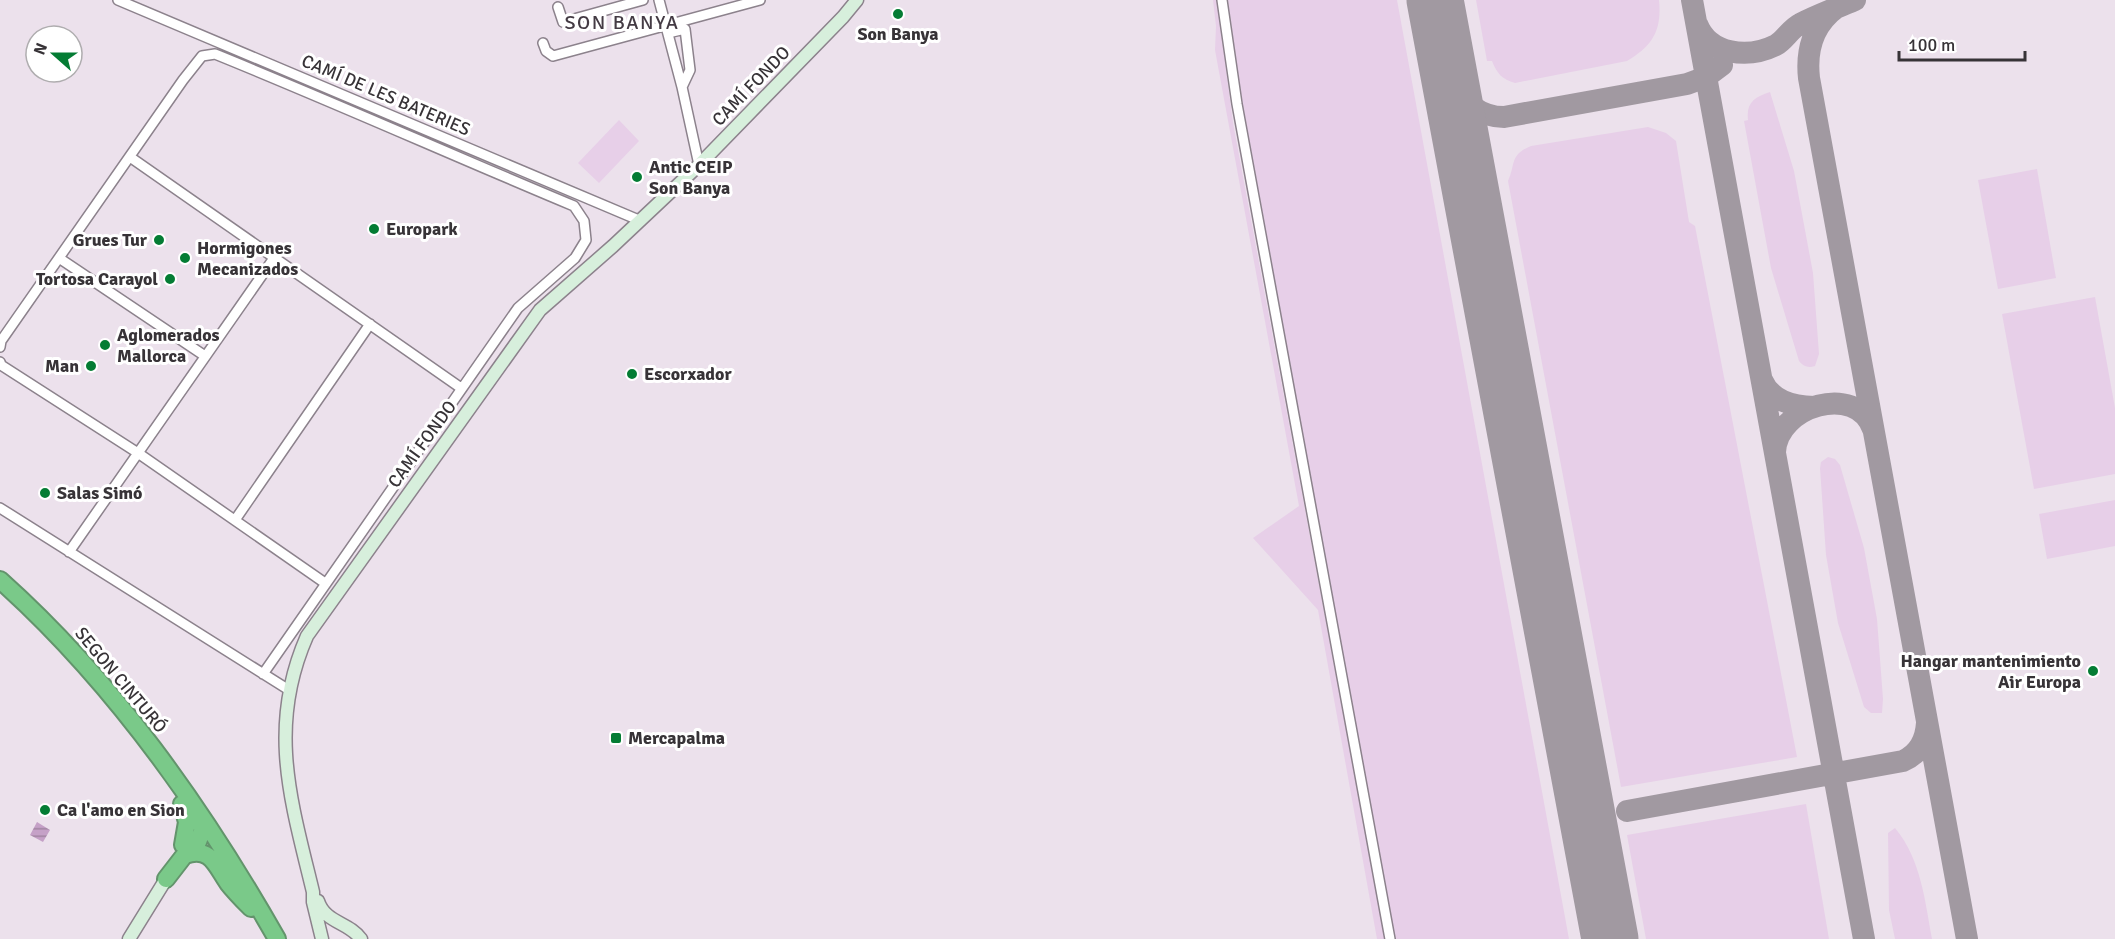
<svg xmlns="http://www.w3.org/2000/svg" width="2115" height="939" viewBox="0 0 2115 939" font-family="Signika,sans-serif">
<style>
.green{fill:#e7cfe8}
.water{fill:url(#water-rules)}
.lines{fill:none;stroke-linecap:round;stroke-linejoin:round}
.taxiway{stroke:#a199a1;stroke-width:22}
.runway{stroke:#a199a1;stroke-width:57}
.street-casing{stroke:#8c828c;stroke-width:12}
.secondary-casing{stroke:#8c828c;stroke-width:15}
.highway-casing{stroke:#63946c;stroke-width:20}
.street{stroke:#fff;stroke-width:9}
.secondary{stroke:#d7efdc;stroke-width:12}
.highway{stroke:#7ac989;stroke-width:16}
.poi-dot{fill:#047c34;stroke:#fff;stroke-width:2}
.labels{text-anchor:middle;stroke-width:6;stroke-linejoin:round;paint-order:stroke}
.poi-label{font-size:18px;font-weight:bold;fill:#373337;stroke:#fff;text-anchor:start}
.street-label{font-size:18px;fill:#373337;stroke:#fff}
.neighbourhood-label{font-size:20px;letter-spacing:1.5px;fill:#443b44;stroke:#fff}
</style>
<defs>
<pattern id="water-rules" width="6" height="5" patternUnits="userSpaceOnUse" patternTransform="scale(1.5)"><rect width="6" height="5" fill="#c5a1c7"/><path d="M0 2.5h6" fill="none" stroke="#a184a2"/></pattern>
</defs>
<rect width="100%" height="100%" fill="#ece1ec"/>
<path class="green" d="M 1213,0 L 1217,0 L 1233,123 L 1385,939 L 1377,939 L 1318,610 L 1253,538 L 1299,506 L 1215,50 L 1216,26 Z
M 1228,0 L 1397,0 L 1569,939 L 1395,939 L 1241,94 Z
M 1476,0 L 1659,0 C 1662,30 1653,46 1627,61 L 1515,83 C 1502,79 1497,74 1492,61 L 1487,61 Z
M 1770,92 L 1794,171 L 1813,273 L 1819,354 L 1815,366 C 1808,368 1804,367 1799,361 L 1771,268 L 1744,121 L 1748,120 C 1746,103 1754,97 1770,92 Z
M 619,120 L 639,141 L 599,183 L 578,163 Z
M 1648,127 L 1666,133 L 1676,141 L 1689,222 L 1695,226 L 1797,757 L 1621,787 L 1508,181 C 1516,164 1509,155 1531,146 Z
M 2037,169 L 2056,278 L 1998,289 L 1978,180 Z
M 2095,297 L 2115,408 L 2115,474 L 2034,489 L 2002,314 Z
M 1828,457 L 1835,459 L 1840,465 L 1864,548 L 1877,619 L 1883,699 L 1882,713 L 1871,713 L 1864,707 L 1838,623 L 1826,555 L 1820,468 L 1821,462 Z
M 2115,500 L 2115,546 L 2047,559 L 2039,514 Z
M 1806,804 L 1829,939 L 1646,939 L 1627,835 Z
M 1895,828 C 1921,859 1925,901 1932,939 L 1895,939 L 1889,910 L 1888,833 Z"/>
<path class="water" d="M 37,822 L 50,830 L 43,842 L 30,835 Z"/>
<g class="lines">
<path class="taxiway" d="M 1692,0 L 1864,939
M 1836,8 C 1813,25 1806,51 1809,78 L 1967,939
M 1697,24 C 1709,55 1748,59 1776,45 C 1785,40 1790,29 1800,24 C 1817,15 1837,8 1855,0
M 1450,83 C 1465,101 1478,117 1504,117 L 1687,84 L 1706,77 L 1722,65
M 1762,380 C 1771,401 1792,406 1814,407
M 1775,452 C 1777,406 1856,382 1873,429
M 1627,811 L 1903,761 C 1919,754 1926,740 1927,723"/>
<path class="runway" d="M 1435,0 L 1610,939"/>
<g class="street-casing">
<path id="street" d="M 118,0 L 641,221
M 659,0 L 682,87 L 699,165
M 1222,0 L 1237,104 L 1390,939
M 558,7 L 563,22 L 643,0
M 668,33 L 685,29 L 690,70 L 682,87
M 543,43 L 546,51 L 553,56 L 760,0
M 130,157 L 461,388
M 59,258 L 205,356
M 0,347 L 1,341 L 183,80 L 202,56 L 215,54 C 336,103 454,156 574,206 L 584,221 L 586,240 L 575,258 L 518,308 L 263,674
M 0,362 L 1,365 L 138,453 L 325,583
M 0,508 L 289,690
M 235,520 L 370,324
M 69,552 L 274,258"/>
</g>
<g class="secondary-casing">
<path id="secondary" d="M 318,901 C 325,923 349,922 361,939
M 129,939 L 166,879
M 322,939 L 313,902 L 313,892 C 291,801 267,727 307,636 L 540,310 L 613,246 L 699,165 L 843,17 L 857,0"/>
</g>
<g class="highway-casing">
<path id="highway" d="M 0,580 C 113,681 202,807 277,939
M 182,804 L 187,822 L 183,845
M 185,855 C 211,846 216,866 228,883 C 235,892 243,900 251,908
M 166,879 L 183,857 L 198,842 L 203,829 L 196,817"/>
</g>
<use href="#street" class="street"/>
<use href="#secondary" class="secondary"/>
<use href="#highway" class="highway"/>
</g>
<g class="poi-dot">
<circle cx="898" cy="14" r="6"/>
<circle cx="637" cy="177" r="6"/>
<circle cx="374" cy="229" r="6"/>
<circle cx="159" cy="240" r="6"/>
<circle cx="185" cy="258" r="6"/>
<circle cx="170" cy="279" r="6"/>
<circle cx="105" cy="345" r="6"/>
<circle cx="91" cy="366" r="6"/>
<circle cx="632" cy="374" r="6"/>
<circle cx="45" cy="493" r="6"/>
<circle cx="2093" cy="671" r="6"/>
<rect x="610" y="732" width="12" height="12" rx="3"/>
<circle cx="45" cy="810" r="6"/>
</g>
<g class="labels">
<g class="poi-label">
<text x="898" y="40" text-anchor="middle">Son Banya</text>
<text x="649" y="173">Antic CEIP<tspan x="649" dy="21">Son Banya</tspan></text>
<text x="386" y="235">Europark</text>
<text x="147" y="246" text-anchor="end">Grues Tur</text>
<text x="197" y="254">Hormigones<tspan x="197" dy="21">Mecanizados</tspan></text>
<text x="158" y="285" text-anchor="end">Tortosa Carayol</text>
<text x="117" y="341">Aglomerados<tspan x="117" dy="21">Mallorca</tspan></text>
<text x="79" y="372" text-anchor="end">Man</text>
<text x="644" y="380">Escorxador</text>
<text x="57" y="499">Salas Simó</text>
<text x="2081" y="667" text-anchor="end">Hangar mantenimiento<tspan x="2081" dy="21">Air Europa</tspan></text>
<text x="628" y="744">Mercapalma</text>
<text x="57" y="816">Ca l'amo en Sion</text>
</g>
<g class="street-label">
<text transform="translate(751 86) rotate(-46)" y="6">CAMÍ FONDO</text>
<text transform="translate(386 95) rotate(23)" y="6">CAMÍ DE LES BATERIES</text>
<text transform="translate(422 444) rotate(-54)" y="6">CAMÍ FONDO</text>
<text transform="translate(121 680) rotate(50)" y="6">SEGON CINTURÓ</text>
</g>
<g class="neighbourhood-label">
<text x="622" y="29">SON BANYA</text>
</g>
</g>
<g transform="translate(54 54) rotate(291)"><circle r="28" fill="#ffffff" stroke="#afadaf" stroke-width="1.5"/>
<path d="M0-4.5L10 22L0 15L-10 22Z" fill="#047c34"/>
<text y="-9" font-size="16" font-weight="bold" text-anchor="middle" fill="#373337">N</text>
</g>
<path d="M1899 51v9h126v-9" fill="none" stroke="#373337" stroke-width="3"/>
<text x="1908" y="51" font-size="18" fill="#373337" stroke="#ffffff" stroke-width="4.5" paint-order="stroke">100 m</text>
</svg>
